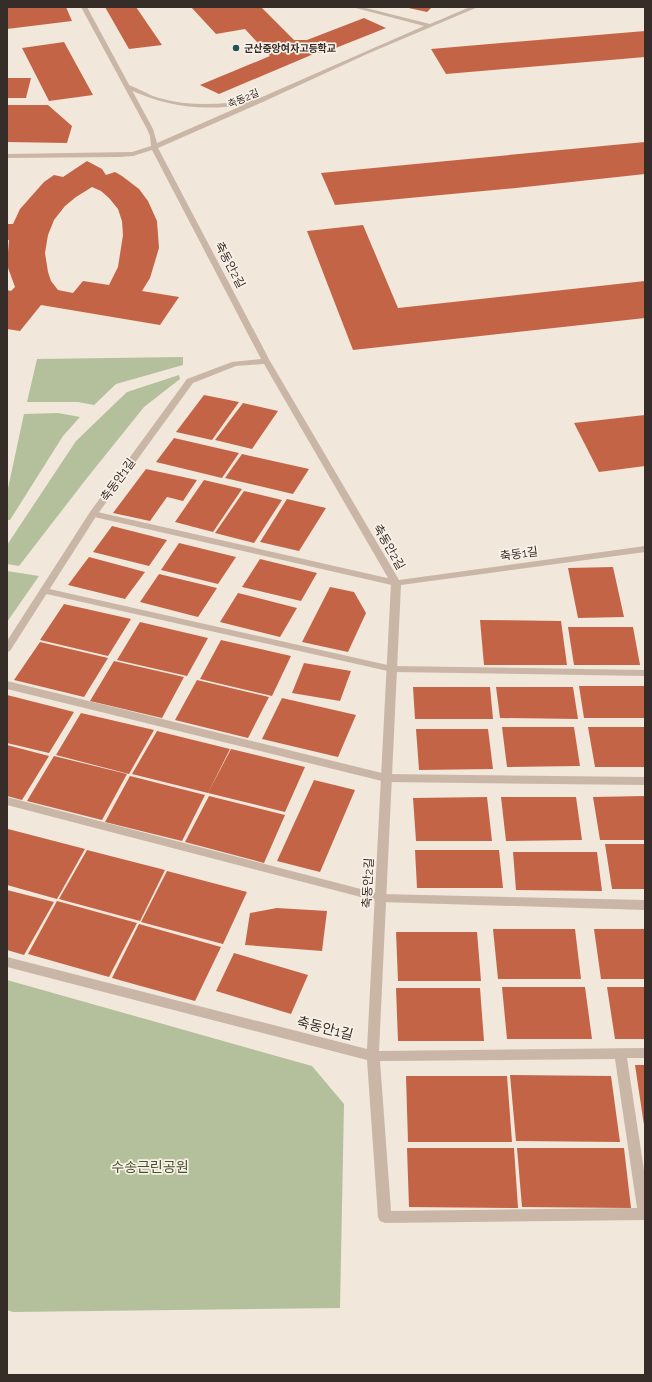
<svg xmlns="http://www.w3.org/2000/svg" width="652" height="1382" viewBox="0 0 652 1382" font-family="Raleway,'Noto Sans KR',sans-serif">
<style>
.green{fill:#b4c09b}
.building{fill:#c46446;fill-rule:evenodd}
.lines{fill:none;stroke-linecap:round;stroke-linejoin:round}
.lane{fill:#c9b6a7;fill-rule:evenodd}
.street{fill:#c9b6a7;fill-rule:evenodd}
.poi-dot{fill:#1e5357;stroke:#f9f1e7;stroke-width:1.5}
.labels{text-anchor:middle;stroke-width:3.5;stroke-linejoin:round;paint-order:stroke}
.far-poi-label{font-size:10px;font-weight:bold;fill:#362c28;stroke:#f9f1e7;text-anchor:start}
.far-street-label{font-size:10px;fill:#362c28;stroke:#f9f1e7}
.street-label{font-size:12px;fill:#362c28;stroke:#f9f1e7}
.near-street-label{font-size:14px;fill:#362c28;stroke:#f9f1e7}
.near-park-label{font-size:14px;fill:#45542c;stroke:#f9f1e7}
</style>
<rect width="100%" height="100%" fill="#f1e7db"/>
<path class="green" d="M 183,357 L 183,365 L 116,384 L 94,405 L 78,402 L 27,402 L 37,359 Z
M 179,375 L 180,379 L 144,407 L 87,478 L 19,566 L 7,564 L 7,545 L 76,441 L 127,392 Z
M 58,413 L 80,417 L 63,436 L 10,520 L 7,520 L 7,493 L 24,414 Z
M 7,571 L 39,576 L 7,622 Z
M 7,980 L 312,1066 L 344,1104 L 340,1308 L 13,1312 L 7,1310 Z"/>
<path class="building" d="M 7,7 L 66,7 L 72,21 L 7,29 Z
M 105,7 L 136,7 L 162,45 L 129,49 Z
M 191,7 L 261,7 L 294,40 L 307,40 L 364,18 L 386,28 L 323,53 L 316,53 L 219,94 L 200,85 L 270,56 L 245,29 L 216,34 Z
M 404,7 L 432,7 L 427,12 Z
M 645,31 L 645,57 L 446,74 L 431,49 Z
M 64,42 L 93,95 L 49,101 L 22,48 Z
M 7,78 L 31,78 L 26,98 L 7,98 Z
M 7,105 L 48,105 L 72,126 L 67,143 L 7,142 Z
M 645,142 L 645,174 L 516,188 L 335,205 L 321,173 Z
M 87,161 L 102,169 L 106,175 L 115,172 L 122,176 L 139,189 L 148,201 L 157,221 L 159,248 L 150,278 L 142,291 L 179,297 L 160,325 L 41,305 L 20,331 L 7,329 L 7,290 L 11,291 L 15,287 L 7,265 L 9,240 L 7,240 L 7,224 L 13,224 L 20,209 L 44,182 L 54,175 L 63,177 ZM 92,187 L 101,191 L 109,198 L 118,209 L 122,221 L 123,235 L 118,267 L 109,285 L 83,281 L 73,293 L 58,290 L 51,281 L 48,272 L 45,253 L 48,235 L 54,220 L 65,206 L 76,197 Z
M 363,225 L 398,308 L 645,281 L 645,318 L 353,350 L 307,231 Z
M 204,395 L 239,402 L 212,440 L 176,432 Z
M 243,403 L 278,411 L 252,449 L 215,440 Z
M 645,415 L 645,466 L 599,472 L 574,423 Z
M 174,438 L 239,453 L 222,478 L 156,462 Z
M 242,454 L 309,469 L 293,494 L 225,478 Z
M 146,469 L 197,480 L 183,501 L 167,497 L 150,521 L 113,513 Z
M 204,480 L 242,489 L 213,532 L 175,522 Z
M 244,491 L 282,500 L 254,543 L 215,533 Z
M 287,499 L 326,508 L 299,551 L 260,542 Z
M 112,526 L 167,540 L 149,566 L 93,552 Z
M 179,543 L 236,557 L 218,584 L 161,570 Z
M 89,557 L 145,572 L 125,599 L 68,585 Z
M 260,559 L 317,573 L 301,601 L 242,587 Z
M 613,567 L 624,617 L 578,618 L 568,568 Z
M 159,574 L 217,588 L 198,617 L 140,602 Z
M 330,587 L 354,592 L 366,613 L 348,652 L 302,642 Z
M 238,593 L 297,608 L 280,637 L 220,622 Z
M 64,604 L 131,619 L 108,656 L 40,640 Z
M 480,620 L 561,621 L 567,665 L 484,665 Z
M 140,622 L 208,638 L 187,676 L 117,660 Z
M 568,627 L 633,627 L 640,665 L 574,665 Z
M 221,640 L 291,656 L 272,696 L 200,679 Z
M 40,642 L 108,658 L 84,697 L 14,680 Z
M 114,661 L 184,677 L 162,718 L 90,701 Z
M 304,663 L 351,671 L 340,701 L 292,693 Z
M 197,680 L 269,697 L 248,738 L 175,720 Z
M 579,686 L 645,686 L 645,718 L 584,718 Z
M 413,687 L 490,687 L 493,719 L 415,719 Z
M 496,687 L 573,687 L 578,719 L 500,718 Z
M 7,695 L 74,712 L 49,753 L 7,743 Z
M 282,698 L 356,715 L 338,757 L 262,739 Z
M 81,713 L 154,730 L 129,774 L 56,755 Z
M 502,727 L 574,727 L 580,766 L 507,767 Z
M 588,727 L 645,727 L 645,767 L 595,767 Z
M 416,729 L 488,729 L 493,769 L 419,770 Z
M 157,731 L 230,749 L 208,793 L 132,774 Z
M 7,745 L 49,756 L 22,800 L 7,796 Z
M 231,749 L 305,767 L 285,812 L 208,793 Z
M 54,756 L 127,774 L 102,820 L 27,801 Z
M 130,776 L 205,795 L 182,841 L 105,822 Z
M 314,780 L 355,790 L 320,872 L 277,861 Z
M 209,796 L 285,815 L 264,863 L 185,842 Z
M 645,796 L 645,840 L 600,840 L 593,797 Z
M 487,797 L 492,841 L 416,841 L 413,798 Z
M 501,797 L 576,797 L 582,840 L 506,841 Z
M 8,829 L 85,849 L 57,899 L 7,885 L 7,831 Z
M 605,844 L 645,844 L 645,889 L 612,889 Z
M 87,850 L 165,870 L 140,921 L 59,899 Z
M 415,850 L 499,850 L 503,888 L 417,888 Z
M 513,852 L 597,852 L 602,891 L 516,890 Z
M 167,871 L 247,892 L 223,944 L 141,922 Z
M 7,890 L 54,902 L 24,955 L 7,950 Z
M 57,901 L 137,923 L 109,977 L 28,954 Z
M 277,908 L 327,911 L 322,951 L 245,945 L 250,913 Z
M 139,924 L 221,947 L 195,1001 L 112,978 Z
M 493,929 L 575,929 L 581,979 L 498,979 Z
M 594,929 L 645,929 L 645,979 L 601,979 Z
M 396,932 L 477,932 L 481,981 L 398,981 Z
M 234,953 L 308,975 L 291,1014 L 216,991 Z
M 502,987 L 585,987 L 592,1039 L 507,1039 Z
M 607,987 L 645,987 L 645,1039 L 615,1039 Z
M 396,988 L 480,988 L 484,1041 L 398,1041 Z
M 635,1065 L 645,1065 L 645,1125 L 644,1125 Z
M 510,1075 L 611,1076 L 620,1142 L 516,1141 Z
M 406,1076 L 507,1076 L 512,1142 L 408,1142 Z
M 407,1148 L 514,1148 L 518,1208 L 409,1207 Z
M 517,1148 L 624,1148 L 631,1208 L 522,1207 Z"/>
<g class="lines">
<path class="lane" d="M 128,85 C 139,88 148,95 159,98 C 193,108 229,104 263,98 L 266,100 L 263,102 C 209,111 176,111 126,88 L 126,86 Z
M 93,511 L 396,580 L 401,583 L 396,586 L 90,516 L 89,514 Z
M 45,588 L 392,666 L 645,670 L 645,676 L 392,672 L 42,593 L 40,591 L 42,589 Z
M 7,681 L 386,774 L 645,777 L 645,785 L 386,782 L 7,689 Z
M 7,797 L 380,894 L 645,900 L 645,910 L 380,902 L 7,805 Z"/>
<path class="street" d="M 81,7 L 87,7 L 153,129 L 157,143 L 424,26 L 352,7 L 362,7 L 430,24 L 470,7 L 478,7 L 367,54 L 265,101 L 158,148 L 270,361 L 399,580 L 645,546 L 645,552 L 401,585 L 379,1051 L 645,1048 L 645,1058 L 627,1058 L 645,1177 L 645,1220 L 385,1223 L 380,1221 L 378,1217 L 367,1060 L 7,967 L 7,957 L 367,1049 L 391,583 L 264,364 L 236,366 L 193,383 L 97,515 L 10,651 L 7,652 L 7,641 L 90,512 L 187,379 L 232,362 L 261,359 L 152,150 L 133,156 L 120,157 L 7,158 L 7,154 L 132,152 L 151,146 L 150,136 L 147,129 ZM 615,1059 L 637,1208 L 391,1211 L 380,1061 Z"/>
</g>
<circle class="poi-dot" cx="236" cy="48" r="4"/>
<g class="labels">
<g class="far-poi-label">
<text x="244" y="52">군산중앙여자고등학교</text>
</g>
<g class="far-street-label">
<text transform="translate(243 98) rotate(-23)" y="4">축동2길</text>
</g>
<g class="street-label">
<text transform="translate(230 265) rotate(62)" y="4">축동안2길</text>
<text transform="translate(118 480) rotate(-54)" y="4">축동안1길</text>
<text transform="translate(389 547) rotate(60)" y="4">축동안2길</text>
<text transform="translate(519 554) rotate(-8)" y="4">축동1길</text>
<text transform="translate(368 883) rotate(-87)" y="4">축동안2길</text>
</g>
<g class="near-street-label">
<text transform="translate(325 1028) rotate(14)" y="5">축동안1길</text>
</g>
<g class="near-park-label">
<text x="150" y="1172">수송근린공원</text>
</g>
</g>
<rect width="652" height="1382" fill="none" stroke="#362c28" stroke-width="16"/>
</svg>
